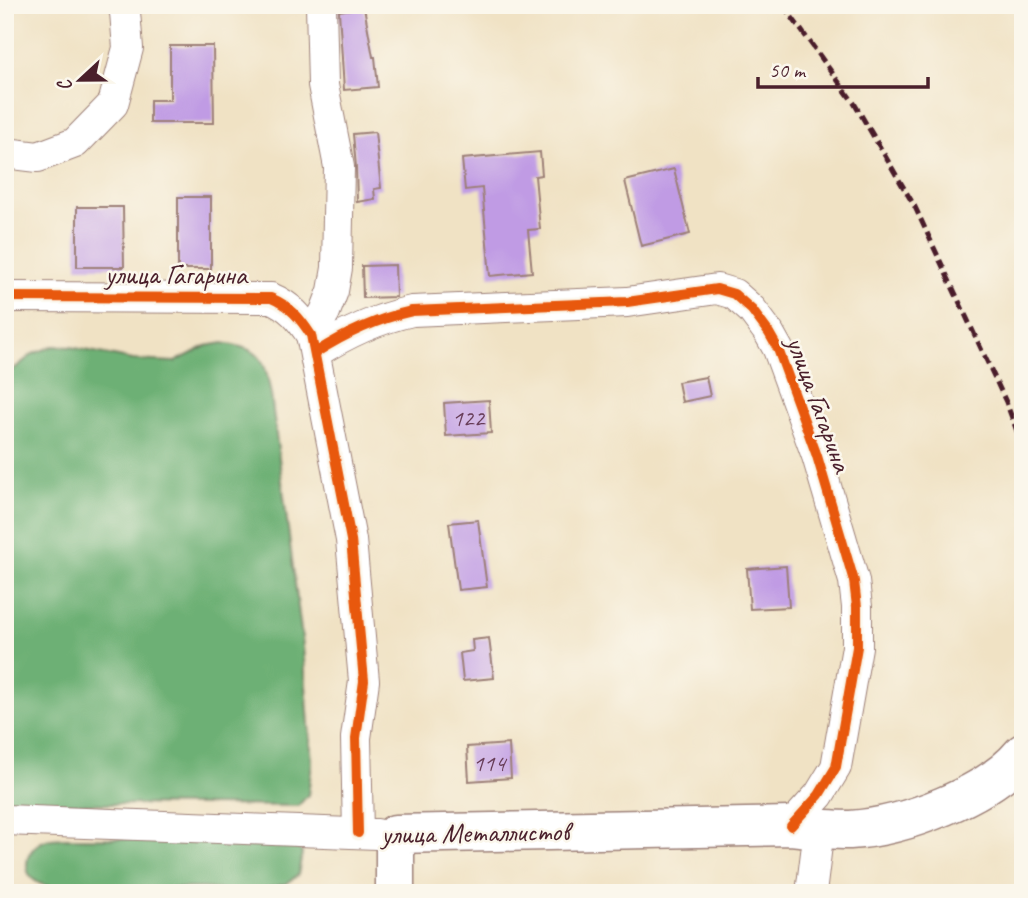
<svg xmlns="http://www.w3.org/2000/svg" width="1028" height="898" viewBox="0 0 1028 898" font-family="Caveat,sans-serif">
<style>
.forest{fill:#6db074;stroke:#5c6850;stroke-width:2}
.building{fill:#c09be4}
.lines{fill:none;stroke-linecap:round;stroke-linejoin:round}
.minor-casing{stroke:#9d8078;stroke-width:32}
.major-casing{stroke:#9d8078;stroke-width:41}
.minor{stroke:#fff;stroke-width:30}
.major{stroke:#fff;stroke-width:38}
.rail{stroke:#4a1f2b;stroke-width:5;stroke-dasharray:10 5;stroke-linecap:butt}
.cycleway-casing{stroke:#fbf7ec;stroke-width:15}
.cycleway{stroke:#e8590c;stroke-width:10}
.labels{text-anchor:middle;stroke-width:5;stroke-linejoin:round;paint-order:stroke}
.number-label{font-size:24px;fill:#683e59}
.street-label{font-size:28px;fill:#4a1f2b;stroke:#fbf7ec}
</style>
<rect width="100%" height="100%" fill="#fbf7ec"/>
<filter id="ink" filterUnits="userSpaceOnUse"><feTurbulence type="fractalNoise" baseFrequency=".0143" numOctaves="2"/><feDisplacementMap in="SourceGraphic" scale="14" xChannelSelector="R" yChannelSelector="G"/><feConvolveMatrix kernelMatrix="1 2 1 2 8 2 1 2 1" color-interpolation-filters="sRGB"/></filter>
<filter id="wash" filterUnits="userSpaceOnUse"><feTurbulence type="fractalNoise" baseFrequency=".00686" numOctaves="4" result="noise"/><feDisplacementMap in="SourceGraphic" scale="28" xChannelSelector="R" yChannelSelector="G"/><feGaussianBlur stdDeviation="1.57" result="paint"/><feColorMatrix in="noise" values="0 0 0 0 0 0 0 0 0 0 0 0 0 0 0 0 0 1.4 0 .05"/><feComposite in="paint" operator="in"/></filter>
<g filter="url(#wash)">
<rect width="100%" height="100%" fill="#f0e2c4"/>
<path class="forest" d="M 223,343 C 263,350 264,357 271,395 L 303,646 L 312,763 L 308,795 L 298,806 L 11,803 L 5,800 L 5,372 L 15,368 L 33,354 L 53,346 L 71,347 L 133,360 L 175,362 L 206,346 Z
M 66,838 L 280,840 L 296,845 L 302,853 L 298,875 L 286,884 L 247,893 L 202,888 L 71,890 C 60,889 49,888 39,883 C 19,874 26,848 44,841 C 50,838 59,839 66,838 Z"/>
<g id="blocks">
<path class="building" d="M 364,7 L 373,57 L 375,57 L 378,87 L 344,90 L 339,11 Z
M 170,46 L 213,46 L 214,123 L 150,123 L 150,100 L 170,100 Z
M 375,132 L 381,188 L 374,189 L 375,199 L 357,202 L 356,167 L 353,134 Z
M 540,152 L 542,175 L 535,176 L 540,229 L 528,230 L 532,272 L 490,276 L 482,188 L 465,190 L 462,159 Z
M 674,169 L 690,234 L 641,246 L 625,181 Z
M 178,197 L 211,197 L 211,269 L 178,269 Z
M 77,207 L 123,207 L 124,267 L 77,267 Z
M 395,265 L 396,297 L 363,298 L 362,266 Z
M 706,377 L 710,396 L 682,402 L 678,382 Z
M 489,400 L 491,433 L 446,436 L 444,403 Z
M 478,520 L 487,587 L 458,590 L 449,523 Z
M 786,566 L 789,607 L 750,609 L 747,569 Z
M 489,638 L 494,678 L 463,681 L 460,653 L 473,651 L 472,640 Z
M 509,744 L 511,778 L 469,781 L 467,747 Z"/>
</g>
</g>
<g filter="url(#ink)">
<use href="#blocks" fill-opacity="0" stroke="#9d8078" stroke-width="2"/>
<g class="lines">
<g class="minor-casing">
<path id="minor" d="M 5,153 L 38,157 L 75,143 L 113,104 L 128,48 L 125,12 L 122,5
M 5,297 L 271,298 C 290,306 300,318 311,335 L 351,540 L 364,681 L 356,738 L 358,833
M 311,335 L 325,312 L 333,291 L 337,268 L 339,167 L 323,85 L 321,5
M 315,353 C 346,333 376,319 412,311 L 627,302 L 717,289 L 734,294 L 752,310 L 769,333 L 778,349 L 817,456 L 854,581 L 857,607 L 857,647 L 836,767 L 819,795 L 791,826
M 5,820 L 377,834
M 811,893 L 819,829"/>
</g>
<g class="major-casing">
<path id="major" d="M 395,893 L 395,834 L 791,826 C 810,828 830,830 850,830 C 903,827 989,795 1023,753"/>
</g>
<use href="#minor" class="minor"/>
<use href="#major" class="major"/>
<path class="rail" d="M 783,5 L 854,103 L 915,207 L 1006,402 L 1023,447"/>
<g class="cycleway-casing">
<path id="cycleway" d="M 5,297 L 271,298 C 290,306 300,318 311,335 L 351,540 L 364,681 L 356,738 L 358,833
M 315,353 C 346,333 376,319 412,311 L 627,302 L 717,289 L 734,294 L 752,310 L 769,333 L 778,349 L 817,456 L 854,581 L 857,607 L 857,647 L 836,767 L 819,795 L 791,826"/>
</g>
<use href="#cycleway" class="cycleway"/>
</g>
</g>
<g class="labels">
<g class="number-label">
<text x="468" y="426">122</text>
<text x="489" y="771">114</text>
</g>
<g class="street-label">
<text x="176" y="284">улица Гагарина</text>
<text transform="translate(820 404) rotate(70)" y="10">улица Гагарина</text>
<text transform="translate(475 832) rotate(-1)" y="10">улица Металлистов</text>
</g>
</g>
<rect width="1028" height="898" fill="none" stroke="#fbf7ec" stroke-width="28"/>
<g transform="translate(80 80) rotate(248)" stroke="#fbf7ec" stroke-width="5" paint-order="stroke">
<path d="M0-5L12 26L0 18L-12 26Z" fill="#4a1f2b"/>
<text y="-10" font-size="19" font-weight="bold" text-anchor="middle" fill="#4a1f2b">С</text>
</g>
<path d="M758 77v10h170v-10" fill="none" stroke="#4a1f2b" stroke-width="3.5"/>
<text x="769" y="77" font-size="21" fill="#4a1f2b" stroke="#fbf7ec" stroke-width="5" paint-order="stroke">50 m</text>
</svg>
